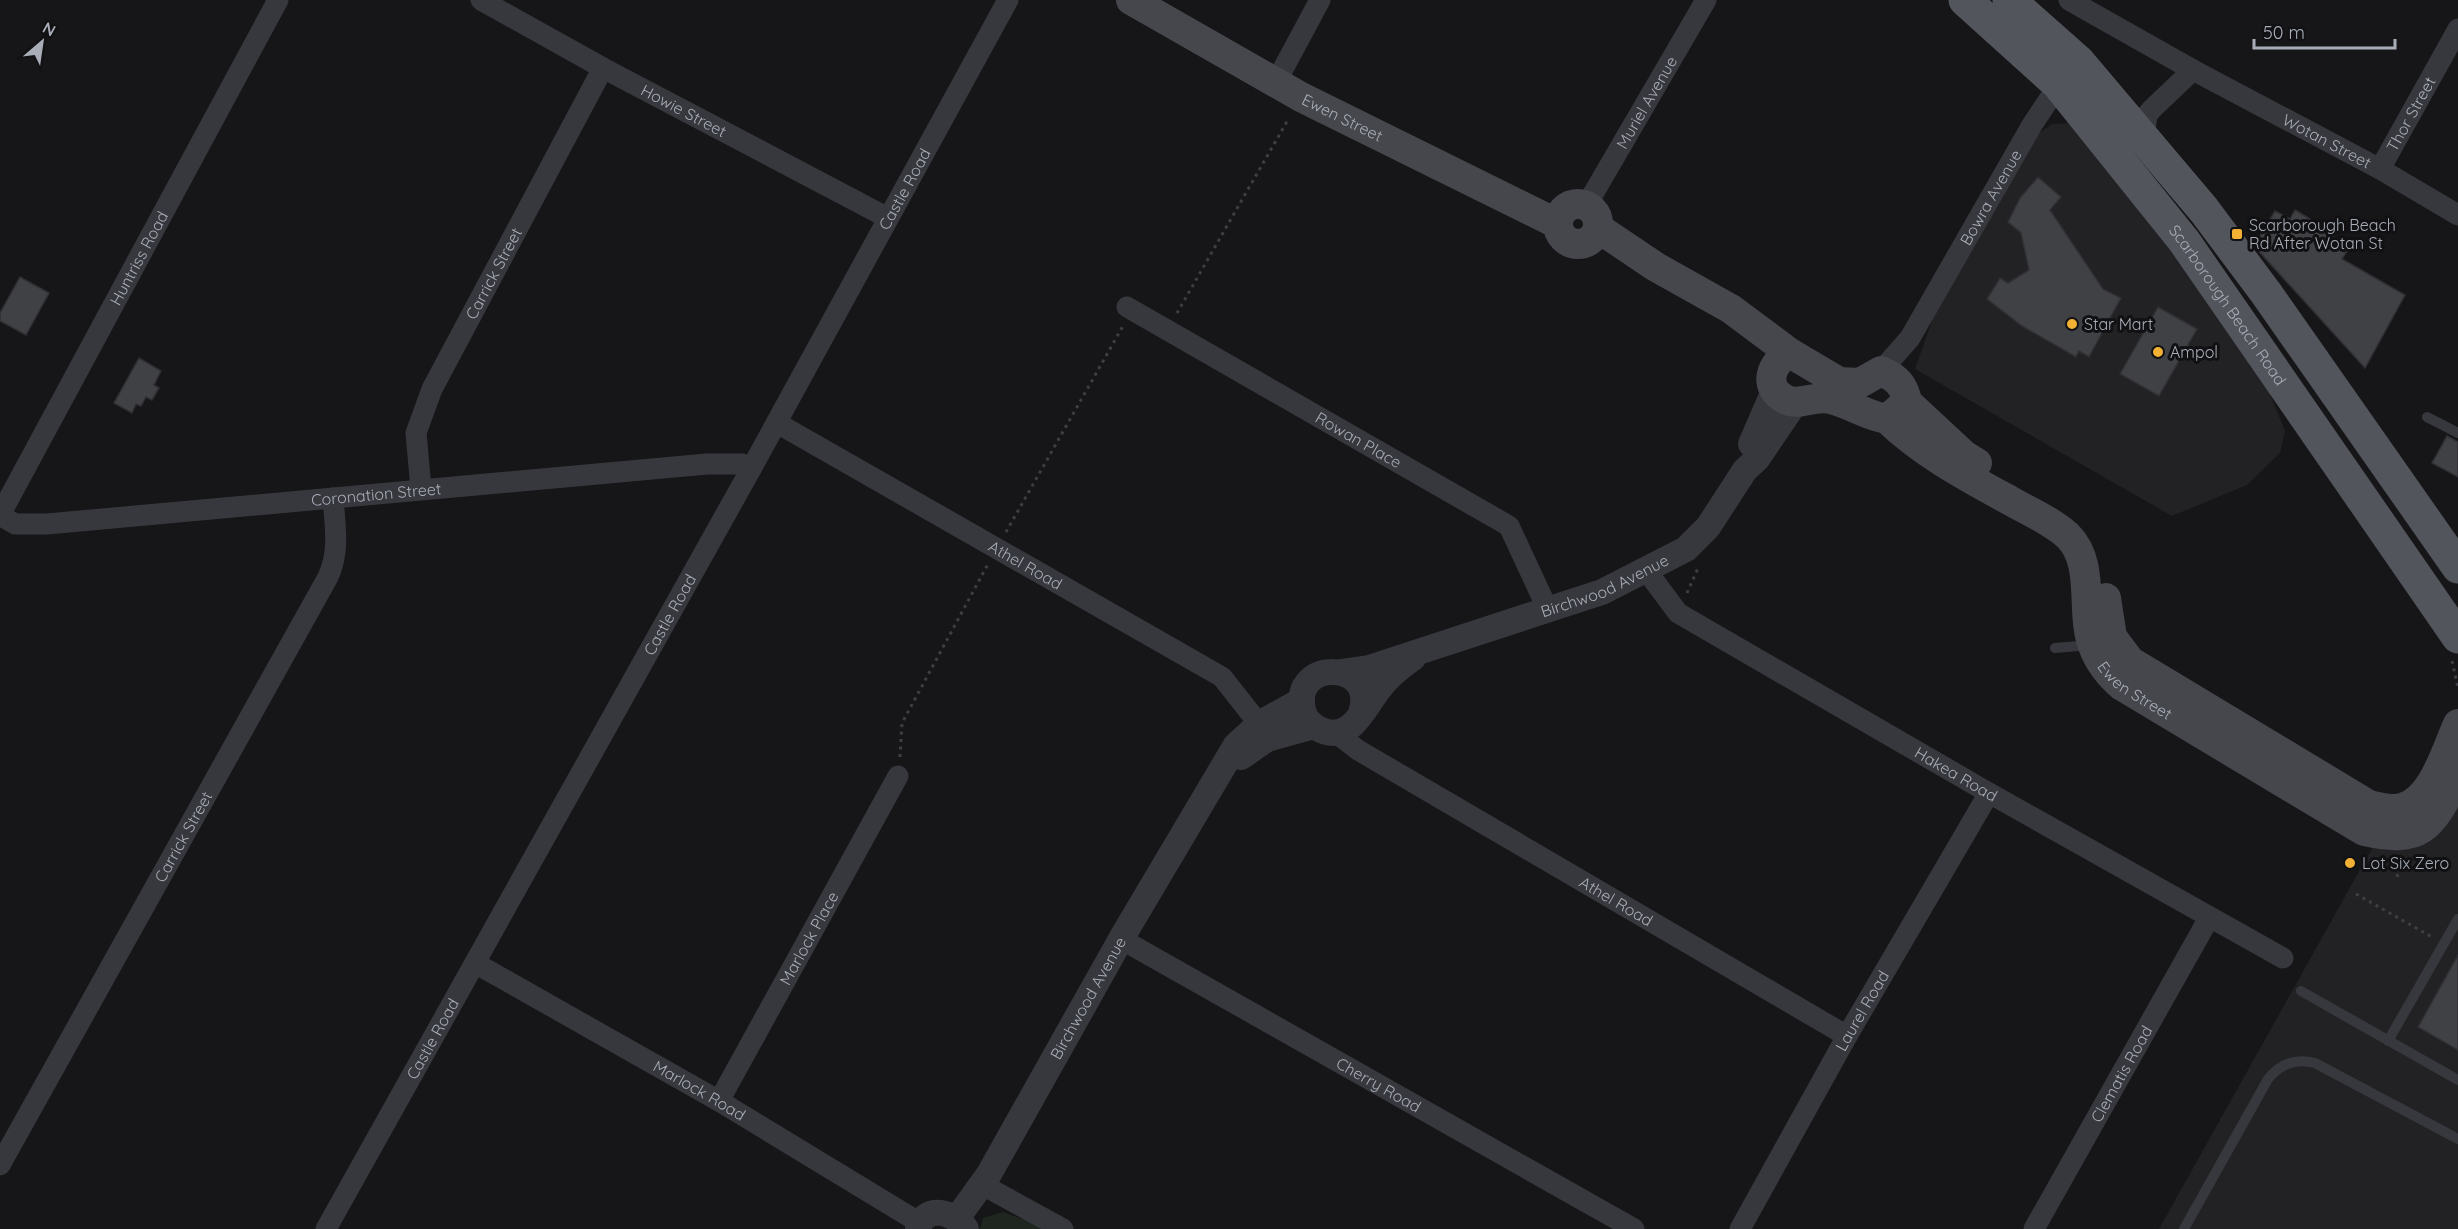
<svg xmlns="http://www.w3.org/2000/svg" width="2458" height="1229" viewBox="0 0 2458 1229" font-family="Quicksand,sans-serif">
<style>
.built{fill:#222225}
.green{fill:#1e261f}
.building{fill:#404145;stroke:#303034;stroke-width:1.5}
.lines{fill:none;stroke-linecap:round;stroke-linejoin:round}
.path{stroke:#3d3f44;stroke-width:3;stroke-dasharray:3 4.5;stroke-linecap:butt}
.service{stroke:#37383d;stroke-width:10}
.minor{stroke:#37383d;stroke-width:21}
.tertiary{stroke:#37383d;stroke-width:26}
.secondary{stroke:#45474d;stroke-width:30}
.primary{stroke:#53555c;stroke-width:33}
.poi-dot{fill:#f2b134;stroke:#111113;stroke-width:2}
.labels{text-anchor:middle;stroke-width:6;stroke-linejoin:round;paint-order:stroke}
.street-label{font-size:16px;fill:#a8adb8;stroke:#111113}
.poi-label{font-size:16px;fill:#a8adb8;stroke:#111113;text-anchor:start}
</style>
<rect width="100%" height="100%" fill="#161618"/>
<path class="built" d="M 2072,123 L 2169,244 L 2266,384 L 2285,431 L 2280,453 L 2247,485 L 2172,516 L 1915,369 L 1933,318 L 2039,133 L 2052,124 Z
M 2458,800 L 2458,1229 L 2159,1229 L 2395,807 Z"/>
<path class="green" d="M 1003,1212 L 1049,1229 L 980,1229 L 983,1218 Z"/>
<path class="building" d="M 2038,177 L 2061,197 L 2050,210 L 2103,289 L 2121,298 L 2089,357 L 2079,351 L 2076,357 L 2022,326 L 1987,299 L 2000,278 L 2008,283 L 2029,270 L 2021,233 L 2008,222 L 2020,198 Z
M 2295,210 L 2335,234 L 2331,242 L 2347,251 L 2342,259 L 2405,295 L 2365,368 L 2254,246 L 2275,211 L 2290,219 Z
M 20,277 L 49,293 L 26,335 L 0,321 L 0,313 Z
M 2158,307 L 2197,329 L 2159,396 L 2120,374 Z
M 139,358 L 161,371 L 154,385 L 159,388 L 152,400 L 146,397 L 141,406 L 136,404 L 132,413 L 114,403 Z
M 2447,436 L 2458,442 L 2458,477 L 2432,463 Z
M 2458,955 L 2458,1050 L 2418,1027 Z"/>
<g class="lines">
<path class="path" d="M 1177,313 L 1289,118
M 1006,532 L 1123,326
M 1687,593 L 1699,566
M 2452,661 L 2458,688
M 900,757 L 902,723 L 988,564
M 2397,877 L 2402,859
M 2356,894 L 2432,937"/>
<path class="service" d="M 2427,417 L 2458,433
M 2055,648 L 2090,645
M 2301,991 L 2458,1080
M 2388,1041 L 2458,919
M 2184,1229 L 2268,1079 C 2280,1064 2296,1058 2315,1063 L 2458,1139"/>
<g class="minor">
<path id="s1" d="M 481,0 L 603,68 L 888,218"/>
<path id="s2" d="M 2069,0 L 2193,70 L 2380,169 L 2458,215"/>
<path d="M 1276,82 L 1320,0"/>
<path d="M 2144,137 L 2147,115 L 2152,109 L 2193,70"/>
<path id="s3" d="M 2380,169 L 2458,29"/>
<path id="s4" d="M 1586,206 L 1706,0"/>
<path id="s5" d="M 1127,307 L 1509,526 L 1548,610"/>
<path id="s6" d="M 1881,371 L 1910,338 L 2032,125 L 2064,77"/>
<path id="s7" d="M 777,423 L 1222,677 L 1259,724"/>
<path id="s8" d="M 421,489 L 416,433 L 432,389 L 603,68"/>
<path id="s9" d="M 0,515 L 15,524 L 47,524 L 707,464 L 742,464 L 751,469"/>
<path id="s10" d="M 0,515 L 278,0"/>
<path id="s11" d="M 1646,570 L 1678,613 L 1989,793 L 2283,958"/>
<path id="s12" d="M 1336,733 L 1358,750 L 1847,1036"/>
<path id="s13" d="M 1121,939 L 1634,1229"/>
<path id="s14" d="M 475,963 L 719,1101 L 920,1223"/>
<path id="s15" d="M 719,1101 L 898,776"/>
<path id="s16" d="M 0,1165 L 328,577 C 340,551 335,526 333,498"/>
<path d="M 981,1184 L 1063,1229"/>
<path id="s17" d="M 326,1229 L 751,469 L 1008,0"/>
<path id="s18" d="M 1740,1229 L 1847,1036 L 1989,793"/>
<path id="s19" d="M 2034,1229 L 2209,918"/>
</g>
<g class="tertiary">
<path d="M 1751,444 L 1774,391"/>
<path id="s20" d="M 1341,672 L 1369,668 L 1602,592 L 1686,549 L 1708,527 L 1745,470 L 1757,459 L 1795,403"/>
<path d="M 1361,713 C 1379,660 1290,658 1303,710 C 1305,719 1312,726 1321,730 C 1351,743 1364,708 1379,689 C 1388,676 1400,667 1413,658"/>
<path d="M 1241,757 L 1267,739 L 1314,726"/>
<path id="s21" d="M 958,1217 L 989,1174 L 1121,939 L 1236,745 L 1259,724 L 1302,700"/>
<path d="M 918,1229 C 925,1203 955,1212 966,1229"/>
</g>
<g class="secondary">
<path id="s22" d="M 1131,0 L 1301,97 L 1558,224"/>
<circle cx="1578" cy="224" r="20"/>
<path d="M 1598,228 L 1656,267 L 1731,309 L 1790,353"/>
<path d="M 1790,353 L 1839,382 L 1860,383 L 1881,371 C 1897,378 1904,385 1907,402 L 1887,419 C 1867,416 1851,404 1830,399 C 1815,395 1798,407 1785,399 C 1762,387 1771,362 1790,353 Z"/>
<path d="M 1907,402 L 1964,455 L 1977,463"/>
<path id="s23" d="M 1887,419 C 1922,453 1967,477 2009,500 C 2028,511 2052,521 2068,536 C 2096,564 2080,611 2093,646 C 2099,662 2109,675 2122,686 L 2364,831 C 2425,845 2432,824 2458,776"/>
<path d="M 2106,598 L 2112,637 L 2130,661 L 2369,805 C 2379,807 2391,811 2402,808 C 2433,800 2446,750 2458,724"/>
</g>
<g class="primary">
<path id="s24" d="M 1965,0 L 2058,84 L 2184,241 L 2458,637"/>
<path d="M 2009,0 L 2078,61 L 2204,210 L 2266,293 L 2458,567"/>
</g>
</g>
<g class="poi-dot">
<rect x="2231" y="228" width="12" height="12" rx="3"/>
<circle cx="2072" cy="324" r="6"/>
<circle cx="2158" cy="352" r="6"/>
<circle cx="2350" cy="863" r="6"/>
</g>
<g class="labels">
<g class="street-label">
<text dy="6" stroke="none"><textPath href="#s4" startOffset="120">Muriel Avenue</textPath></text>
<text dy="6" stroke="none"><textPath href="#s1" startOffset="231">Howie Street</textPath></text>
<text dy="6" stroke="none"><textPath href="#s3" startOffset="63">Thor Street</textPath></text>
<text dy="6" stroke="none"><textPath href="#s22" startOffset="242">Ewen Street</textPath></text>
<text dy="6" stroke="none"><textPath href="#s2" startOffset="294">Wotan Street</textPath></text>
<text dy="6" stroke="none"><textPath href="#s17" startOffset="1190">Castle Road</textPath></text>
<text dy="6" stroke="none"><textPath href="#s6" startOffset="206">Bowra Avenue</textPath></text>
<text dy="6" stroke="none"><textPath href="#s10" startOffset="292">Huntriss Road</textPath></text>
<text dy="6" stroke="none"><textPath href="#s8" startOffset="234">Carrick Street</textPath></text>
<text dy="6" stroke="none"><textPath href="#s24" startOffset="404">Scarborough Beach Road</textPath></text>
<text dy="6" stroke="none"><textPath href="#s5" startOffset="267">Rowan Place</textPath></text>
<text dy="6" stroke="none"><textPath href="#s9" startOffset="380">Coronation Street</textPath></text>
<text dy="6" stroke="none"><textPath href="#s7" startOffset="286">Athel Road</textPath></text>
<text dy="6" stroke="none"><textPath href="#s20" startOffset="278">Birchwood Avenue</textPath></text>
<text dy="6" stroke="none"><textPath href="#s17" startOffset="704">Castle Road</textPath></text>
<text dy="6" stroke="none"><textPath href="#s23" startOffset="394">Ewen Street</textPath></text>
<text dy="6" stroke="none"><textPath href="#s11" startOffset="375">Hakea Road</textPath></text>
<text dy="6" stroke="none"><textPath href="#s16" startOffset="376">Carrick Street</textPath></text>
<text dy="6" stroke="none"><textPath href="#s12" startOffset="327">Athel Road</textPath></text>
<text dy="6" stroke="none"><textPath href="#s15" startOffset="186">Marlock Place</textPath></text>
<text dy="6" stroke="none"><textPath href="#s21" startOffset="255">Birchwood Avenue</textPath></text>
<text dy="6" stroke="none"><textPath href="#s18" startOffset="250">Laurel Road</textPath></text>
<text dy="6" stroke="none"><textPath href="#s17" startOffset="218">Castle Road</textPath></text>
<text dy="6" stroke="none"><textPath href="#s19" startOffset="178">Clematis Road</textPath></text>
<text dy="6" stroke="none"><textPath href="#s13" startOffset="296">Cherry Road</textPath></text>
<text dy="6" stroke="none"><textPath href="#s14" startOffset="258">Marlock Road</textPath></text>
</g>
<g class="poi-label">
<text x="2249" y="231">Scarborough Beach<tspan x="2249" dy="18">Rd After Wotan St</tspan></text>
<text x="2084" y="330">Star Mart</text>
<text x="2170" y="358">Ampol</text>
<text x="2362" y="869">Lot Six Zero</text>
</g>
</g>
<g transform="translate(42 42) rotate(29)" stroke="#111113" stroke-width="4.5" paint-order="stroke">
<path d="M0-4.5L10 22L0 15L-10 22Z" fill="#a8adb8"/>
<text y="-9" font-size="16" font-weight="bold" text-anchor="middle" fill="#a8adb8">N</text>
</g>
<path d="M2254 39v9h141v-9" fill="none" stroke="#a8adb8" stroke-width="3"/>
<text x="2263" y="39" font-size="18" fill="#a8adb8" stroke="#111113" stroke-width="4.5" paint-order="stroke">50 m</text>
</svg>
